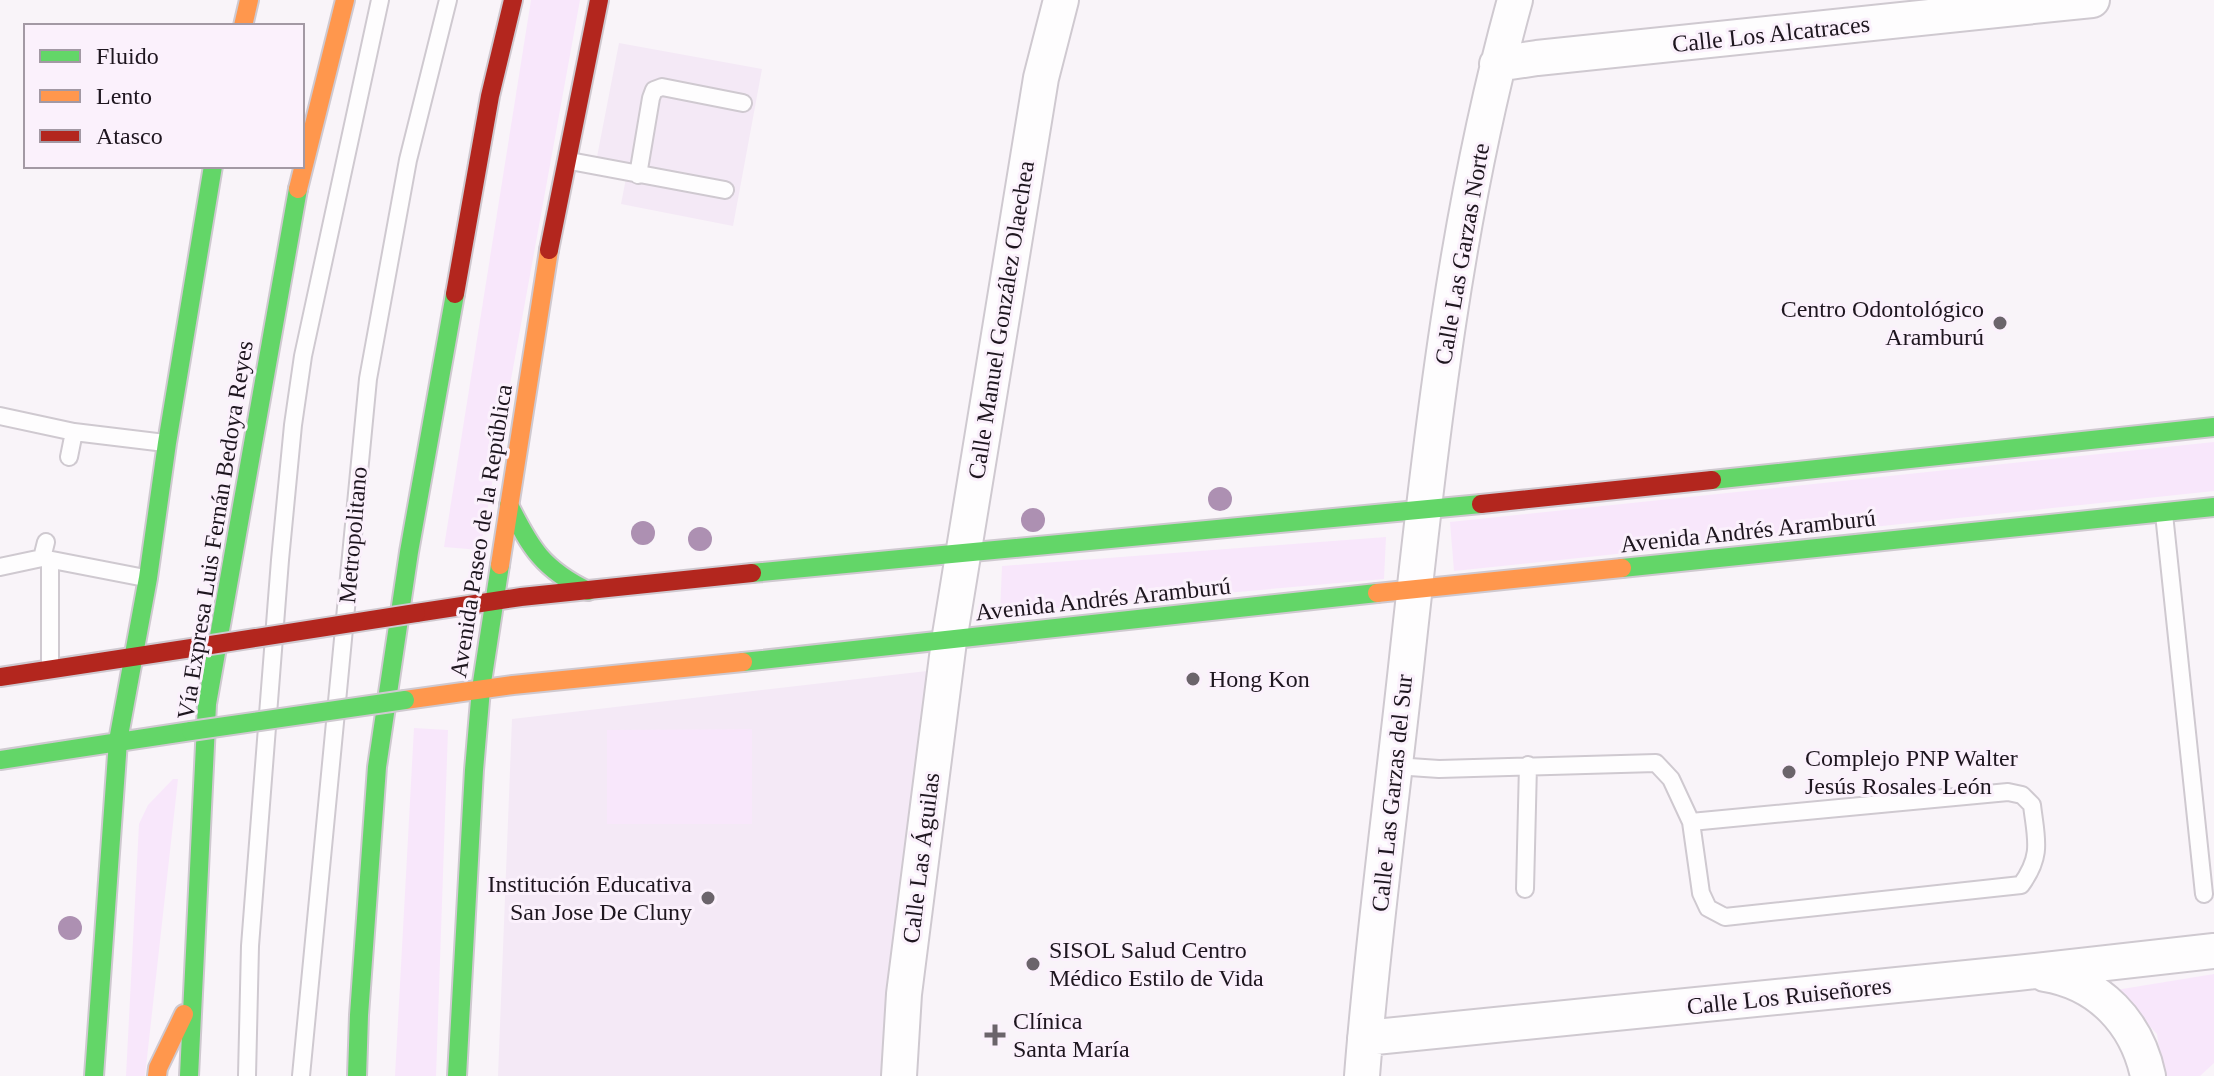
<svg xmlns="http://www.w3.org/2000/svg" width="2214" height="1076" viewBox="0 0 2214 1076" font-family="Georgia,serif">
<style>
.built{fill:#f4e9f6}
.green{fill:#f8e7fb}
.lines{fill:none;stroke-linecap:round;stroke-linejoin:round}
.lane-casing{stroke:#cfc9d0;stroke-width:20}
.street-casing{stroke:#cfc9d0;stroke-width:38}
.fast-casing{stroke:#cfc9d0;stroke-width:22}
.slow-casing{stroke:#cfc9d0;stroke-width:22}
.jam-casing{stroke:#cfc9d0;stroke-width:22}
.lane{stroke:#fefdfe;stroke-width:16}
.street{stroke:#fefdfe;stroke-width:34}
.fast{stroke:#63d668;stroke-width:18}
.slow{stroke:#ff974d;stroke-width:18}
.jam{stroke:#b3261e;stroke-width:18}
.fast-bridge-casing{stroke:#cfc9d0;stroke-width:22;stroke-linecap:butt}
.jam-bridge-casing{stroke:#cfc9d0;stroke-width:22;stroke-linecap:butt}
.fast-bridge{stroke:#63d668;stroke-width:18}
.jam-bridge{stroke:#b3261e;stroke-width:18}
.tree{fill:#ad90b2}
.poi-dot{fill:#6b646b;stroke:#fbf1fc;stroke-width:3}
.labels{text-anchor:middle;stroke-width:6;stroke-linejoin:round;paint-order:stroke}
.street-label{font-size:24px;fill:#1e161f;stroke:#fbf1fc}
.poi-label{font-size:24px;fill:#1e161f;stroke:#fbf1fc;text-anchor:start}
</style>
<rect width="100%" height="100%" fill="#f9f4f9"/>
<path class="built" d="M 619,43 L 762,69 L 733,226 L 621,204 L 628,168 L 596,162 Z
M 927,671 L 899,1076 L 498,1076 L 512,719 Z"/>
<path class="green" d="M 531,0 L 580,0 L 480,550 L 444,547 Z
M 2214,442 L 2214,491 L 1454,571 L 1450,522 Z
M 1386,537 L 1384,579 L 1000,613 L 1002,566 Z
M 414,728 L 448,730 L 436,1076 L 395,1076 Z
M 752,729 L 752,824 L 607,824 L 607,730 Z
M 173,779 L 178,779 L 145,1076 L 126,1076 L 139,824 L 148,805 Z
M 2214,974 L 2214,1063 L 2200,1076 L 2163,1076 L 2157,1034 L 2116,990 Z"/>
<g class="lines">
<g class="lane-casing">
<path id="lane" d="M 570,161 L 725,190
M 638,175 L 651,98 L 654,90 L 662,87 L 743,103
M 0,416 L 74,432
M 69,457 L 74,432 L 165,443
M 2164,514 L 2204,894
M 46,542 L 42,558 L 145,578
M 50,560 L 50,668
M 0,567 L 42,558
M 1395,766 L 1439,769 L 1656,763 L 1671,779 L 1691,822 L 1701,893 L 1708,908 L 1725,917 L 2021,885 C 2043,855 2036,839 2032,805 L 2022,795 L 2008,792 L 1691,822
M 1525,889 L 1528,765
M 247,1076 L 250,946 L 280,560 L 293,425 L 303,356 L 380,0
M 301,1076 L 368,379 L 408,160 L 448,0"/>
</g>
<g class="street-casing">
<path id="street" d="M 1497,64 L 1537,58 L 2092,0
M 2045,974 C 2100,983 2137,1023 2148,1076
M 1365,1038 L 2017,973 L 2214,951
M 899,1076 L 904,994 L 949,641 L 1041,78 L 1061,0
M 1362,1076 C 1373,934 1393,791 1408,649 C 1432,431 1456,212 1515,0"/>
</g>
<g class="fast-casing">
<path id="fast" d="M 1712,480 L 2214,427
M 509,505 C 531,549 543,569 588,591
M 1622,568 L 2214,507
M 752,573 L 1481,504
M 743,662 L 1377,593
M 0,760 L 191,731
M 94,1076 L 118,741 L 148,578 L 167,443 L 213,166
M 189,1076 L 207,704 L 298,189
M 357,1076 L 359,1015 L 377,767 L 409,552 L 455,294
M 457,1076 L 474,770 L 481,689 L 500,565"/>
</g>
<g class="slow-casing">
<path id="slow" d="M 243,26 L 249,0
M 298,189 L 345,0
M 500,565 L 549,250
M 1377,593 L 1622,568
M 405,700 L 513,685 L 743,662
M 157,1076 L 158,1068 L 184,1014"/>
</g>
<g class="jam-casing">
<path id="jam" d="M 549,250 L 599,0
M 455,294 L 490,96 L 513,0
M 1481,504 L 1712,480
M 416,613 L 521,597 L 752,573
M 0,677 L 198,647"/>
</g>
<use href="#lane" class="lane"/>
<use href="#street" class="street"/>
<use href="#fast" class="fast"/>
<use href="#slow" class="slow"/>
<use href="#jam" class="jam"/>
<g class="fast-bridge-casing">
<path id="fast-bridge" d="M 191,731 L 405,700"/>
</g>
<g class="jam-bridge-casing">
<path id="jam-bridge" d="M 198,647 L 416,613"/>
</g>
<use href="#fast-bridge" class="fast-bridge"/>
<use href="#jam-bridge" class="jam-bridge"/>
</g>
<g class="tree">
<circle cx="1220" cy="499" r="12"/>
<circle cx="1033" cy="520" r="12"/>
<circle cx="643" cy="533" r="12"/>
<circle cx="700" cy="539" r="12"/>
<circle cx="70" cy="928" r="12"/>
</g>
<g class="poi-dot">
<circle cx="2000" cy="323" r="8"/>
<circle cx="1193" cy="679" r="8"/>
<circle cx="1789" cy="772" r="8"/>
<circle cx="708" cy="898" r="8"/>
<circle cx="1033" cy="964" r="8"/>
<path d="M991 1023h8v8h8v8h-8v8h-8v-8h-8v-8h8z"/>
</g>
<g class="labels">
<g class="street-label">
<text transform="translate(1771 34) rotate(-6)" y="8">Calle Los Alcatraces</text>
<text transform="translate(1462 254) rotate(-80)" y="8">Calle Las Garzas Norte</text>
<text transform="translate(1001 320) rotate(-81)" y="8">Calle Manuel González Olaechea</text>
<text transform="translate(215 530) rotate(-81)" y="8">Vía Expresa Luis Fernán Bedoya Reyes</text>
<text transform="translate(481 531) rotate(-81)" y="8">Avenida Paseo de la República</text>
<text transform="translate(1748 531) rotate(-6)" y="8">Avenida Andrés Aramburú</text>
<text transform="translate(353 535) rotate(-85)" y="8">Metropolitano</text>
<text transform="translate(1103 599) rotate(-6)" y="8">Avenida Andrés Aramburú</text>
<text transform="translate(1392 793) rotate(-84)" y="8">Calle Las Garzas del Sur</text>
<text transform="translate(921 858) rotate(-83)" y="8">Calle Las Águilas</text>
<text transform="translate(1789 996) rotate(-6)" y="8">Calle Los Ruiseñores</text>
</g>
<g class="poi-label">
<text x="1984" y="317" text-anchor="end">Centro Odontológico<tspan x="1984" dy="28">Aramburú</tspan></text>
<text x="1209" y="687">Hong Kon</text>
<text x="1805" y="766">Complejo PNP Walter<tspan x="1805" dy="28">Jesús Rosales León</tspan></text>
<text x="692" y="892" text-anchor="end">Institución Educativa<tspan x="692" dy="28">San Jose De Cluny</tspan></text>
<text x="1049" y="958">SISOL Salud Centro<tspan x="1049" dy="28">Médico Estilo de Vida</tspan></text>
<text x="1013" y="1029">Clínica<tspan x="1013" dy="28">Santa María</tspan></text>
</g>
</g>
<rect x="24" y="24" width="280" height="144" fill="#fbf1fc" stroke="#a399a4" stroke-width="2"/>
<rect x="40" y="50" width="40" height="12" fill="#63d668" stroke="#a399a4" stroke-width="2"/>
<text x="96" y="64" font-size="24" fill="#1e161f">Fluido</text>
<rect x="40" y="90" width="40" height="12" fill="#ff974d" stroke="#a399a4" stroke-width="2"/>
<text x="96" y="104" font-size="24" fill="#1e161f">Lento</text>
<rect x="40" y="130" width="40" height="12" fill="#b3261e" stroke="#a399a4" stroke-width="2"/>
<text x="96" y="144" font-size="24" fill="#1e161f">Atasco</text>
</svg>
